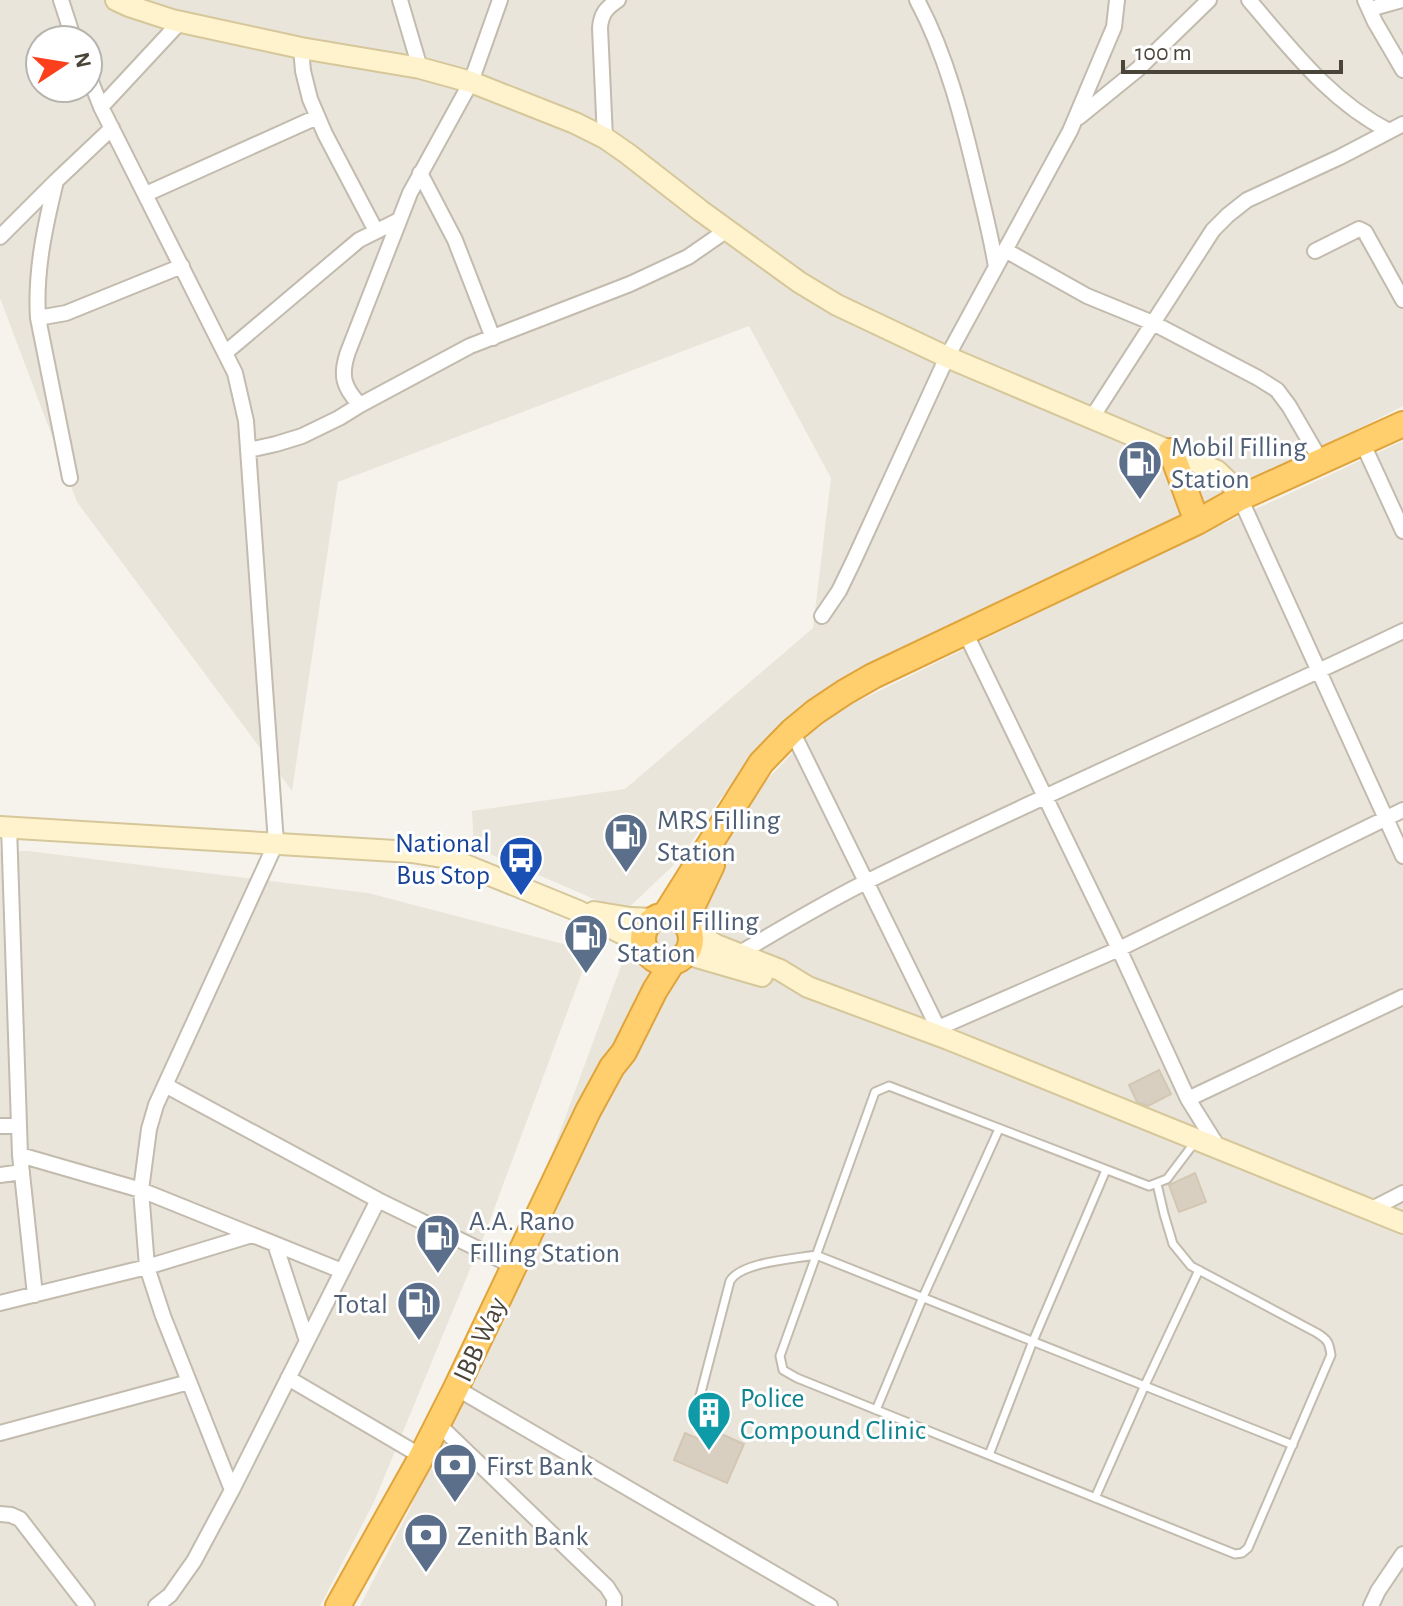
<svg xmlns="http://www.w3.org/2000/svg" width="1403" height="1606" viewBox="0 0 1403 1606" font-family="'Alegreya Sans',sans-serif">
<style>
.residential{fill:#eae5da;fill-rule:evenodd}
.building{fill:#d8cfc1;stroke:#d3c7b4;stroke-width:2}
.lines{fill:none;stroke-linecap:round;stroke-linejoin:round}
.lane-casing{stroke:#c2bbae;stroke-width:11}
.street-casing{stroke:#c2bbae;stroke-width:18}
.secondary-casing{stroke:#d6c79b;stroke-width:24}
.highway-casing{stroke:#e0a43c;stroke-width:28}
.lane{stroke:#fff;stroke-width:7}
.street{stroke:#fff;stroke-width:14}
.secondary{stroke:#fff3cd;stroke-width:20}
.highway{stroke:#ffcf6e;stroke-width:24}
.labels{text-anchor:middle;stroke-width:6;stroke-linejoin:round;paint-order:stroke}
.service-label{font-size:28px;fill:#4e5e75;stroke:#fff;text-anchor:start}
.transit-label{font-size:28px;fill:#164399;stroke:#fff;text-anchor:end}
.street-label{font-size:28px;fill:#4b4439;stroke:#fff}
.culture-label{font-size:28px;fill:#0d838f;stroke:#fff;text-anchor:start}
</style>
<rect width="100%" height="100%" fill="#f6f3ec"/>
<path class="residential" d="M 0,0 L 1403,0 L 1403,406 L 1158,531 L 814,696 L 720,799 L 680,859 L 624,912 L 474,847 L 472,811 L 625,789 L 813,628 L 831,478 L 749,326 L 338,482 L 292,791 L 77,502 L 0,298 ZM 40,40 L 88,40 L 88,88 L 40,88 Z
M 1403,441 L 1403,810 L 1382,819 L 1403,863 L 1403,1606 L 360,1606 L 409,1511 L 523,1232 L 634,931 L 696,874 L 734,815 L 826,717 L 1165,551 Z
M 0,851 L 28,851 L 368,893 L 590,951 L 487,1228 L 374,1502 L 320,1606 L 0,1606 Z"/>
<path class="building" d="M 1159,1070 L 1171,1094 L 1148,1106 L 1137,1102 L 1129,1085 Z
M 1195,1173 L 1206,1202 L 1179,1212 L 1169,1185 Z
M 685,1433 L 713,1445 L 719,1433 L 744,1444 L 727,1483 L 674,1460 Z"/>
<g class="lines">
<g class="lane-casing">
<path id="lane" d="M 1157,1184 L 1164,1214 L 1173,1244 L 1191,1266 L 1317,1333 C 1328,1340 1329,1342 1331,1355 L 1248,1548 L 1242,1553 L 1235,1554 L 797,1378 L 783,1370 L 780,1356 L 875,1092 L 889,1086 L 1149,1186 L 1167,1179 L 1195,1142
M 700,1396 L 730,1281 C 741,1262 794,1259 816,1255 L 1293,1445
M 876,1410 L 923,1297 L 999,1129
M 989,1455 L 1033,1341 L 1106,1170
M 1095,1498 L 1145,1385 L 1199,1270"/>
</g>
<g class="street-casing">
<path id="street" d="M 61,0 L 74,40
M 400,0 L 420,68
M 917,0 C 946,54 962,117 976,176 C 983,206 991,236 996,267
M 1249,0 C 1291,49 1330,101 1389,131
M 1365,0 L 1375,22 L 1403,70
M 1377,7 L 1402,0
M 301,48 L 303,71 L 310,99 L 325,134 L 376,231
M 88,74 L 101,107 L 235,373 L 246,421 L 276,843 L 156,1105 L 149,1129 L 141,1190 L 147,1267 L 163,1316 L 232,1490
M 101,107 L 181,21
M 1079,117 L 1138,69 L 1209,0
M 605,138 L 600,28 C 601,14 606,8 618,0
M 420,173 L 455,240 L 493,338
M 56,181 C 45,226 35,271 38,318 L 70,478
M 146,194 L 317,117
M 0,237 L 56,181 L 112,128
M 1005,250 L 1087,296 L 1153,323 L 1258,378 L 1277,390 L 1289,406 L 1321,461
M 1315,251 L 1359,229 L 1365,232 L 1403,300
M 38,318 L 66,313 L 182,266
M 225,353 L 359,240 L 397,221
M 360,405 C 343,387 340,375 348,352 L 410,193 L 471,82 L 500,0
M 1091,419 L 1213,230 L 1228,215 L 1247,200 L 1340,157 L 1403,124
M 1362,442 L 1403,531
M 249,450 L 276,444 L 302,436 L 339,418 L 360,405 L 470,346 L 630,284 L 688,257 L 727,230
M 1240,498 L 1403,856
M 822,616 L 839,591 L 854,560 L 947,357 L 1070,131 L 1114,27 L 1117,0
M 965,632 L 1119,949 L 1188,1099 L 1218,1147
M 792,731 L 938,1028
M 9,827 L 20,1155 L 35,1295
M 738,954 C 781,929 825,902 870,880 C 1046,793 1226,716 1403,631
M 947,1038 L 938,1028 L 1119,949 L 1403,810
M 165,1085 L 378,1200 L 513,1266
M 1188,1099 L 1403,997
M 0,1126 L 19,1126
M 20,1155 L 141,1190 L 342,1271
M 0,1175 L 22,1172
M 1370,1210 L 1403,1193
M 275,1244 L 307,1341
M 0,1303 L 147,1267 L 252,1235
M 288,1378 L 421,1456
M 456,1388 L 830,1606
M 438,1424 L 607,1587 L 614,1598 L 614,1606
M 0,1433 L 189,1382
M 0,1514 L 11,1515 L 20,1519 L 87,1606
M 156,1606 L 170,1595 L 194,1561 L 232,1490 L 378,1200
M 1371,1606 L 1378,1591 L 1403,1554"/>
</g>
<g class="secondary-casing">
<path id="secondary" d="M 116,0 L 129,6 L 172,20 L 301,48 L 420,68 L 471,82 L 575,123 L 605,138 L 628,154 L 701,211 L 799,282 L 837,305 L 947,357 L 1217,471 L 1233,486 L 1240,498
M 0,827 L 412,852 L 448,858 L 576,910 L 643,944
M 594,912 L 630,918 L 653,919
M 690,930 L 716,945 L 780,970 L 808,987 L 948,1039 L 1403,1223
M 686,954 L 762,976"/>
</g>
<g class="highway-casing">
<path id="highway" d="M 1171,451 L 1197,522
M643 939a24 24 0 1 1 48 0a24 24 0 1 1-48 0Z
M 665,915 L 761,763 L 792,731 L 815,712 L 845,692 L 873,676 L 1197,522 L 1240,498 L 1403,424
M 685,922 L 712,865
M 338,1606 L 418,1463 L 456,1388 L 588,1111 L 612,1067 L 624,1052 L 655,990 L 672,963"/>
</g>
<use href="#lane" class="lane"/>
<use href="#street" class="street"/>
<use href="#secondary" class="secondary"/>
<use href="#highway" class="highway"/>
</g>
<defs>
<g id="fuel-pin" transform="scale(2.3)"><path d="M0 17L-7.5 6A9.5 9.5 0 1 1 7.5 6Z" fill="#5c6f8a" stroke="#fff"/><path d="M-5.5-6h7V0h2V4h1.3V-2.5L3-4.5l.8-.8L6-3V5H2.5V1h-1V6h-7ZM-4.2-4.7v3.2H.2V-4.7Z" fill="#fff"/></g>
<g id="bus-pin" transform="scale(2.3)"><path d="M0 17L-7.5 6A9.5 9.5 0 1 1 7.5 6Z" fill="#1a4fb4" stroke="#fff"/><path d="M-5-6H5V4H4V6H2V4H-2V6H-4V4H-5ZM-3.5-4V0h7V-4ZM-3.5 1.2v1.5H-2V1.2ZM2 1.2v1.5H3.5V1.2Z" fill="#fff"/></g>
<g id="building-pin" transform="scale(2.3)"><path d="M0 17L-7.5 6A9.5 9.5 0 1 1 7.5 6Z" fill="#0f9aa8" stroke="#fff"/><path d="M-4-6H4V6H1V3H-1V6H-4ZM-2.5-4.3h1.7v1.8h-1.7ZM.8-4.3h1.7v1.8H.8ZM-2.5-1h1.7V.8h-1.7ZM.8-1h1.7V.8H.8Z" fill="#fff"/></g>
<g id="bank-pin" transform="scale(2.3)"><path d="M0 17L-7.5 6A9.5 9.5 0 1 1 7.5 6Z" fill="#5c6f8a" stroke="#fff"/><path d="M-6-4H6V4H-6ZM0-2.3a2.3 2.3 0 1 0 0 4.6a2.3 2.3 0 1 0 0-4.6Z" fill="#fff"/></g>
</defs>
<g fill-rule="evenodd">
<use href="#fuel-pin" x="1140" y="462"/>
<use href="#fuel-pin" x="626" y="835"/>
<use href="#bus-pin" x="521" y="858"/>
<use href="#fuel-pin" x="586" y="936"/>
<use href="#fuel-pin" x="438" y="1236"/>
<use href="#fuel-pin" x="419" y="1303"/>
<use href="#building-pin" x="709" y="1413"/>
<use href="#bank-pin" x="455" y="1465"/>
<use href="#bank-pin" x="426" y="1535"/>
</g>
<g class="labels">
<g class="service-label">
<text x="1171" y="456">Mobil Filling<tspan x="1171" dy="32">Station</tspan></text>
<text x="657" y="829">MRS Filling<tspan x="657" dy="32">Station</tspan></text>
<text x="617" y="930">Conoil Filling<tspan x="617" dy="32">Station</tspan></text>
<text x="469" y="1230">A.A. Rano<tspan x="469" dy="32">Filling Station</tspan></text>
<text x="388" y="1313" text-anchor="end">Total</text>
<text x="486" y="1475">First Bank</text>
<text x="457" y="1545">Zenith Bank</text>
</g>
<g class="transit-label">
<text x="490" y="852">National<tspan x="490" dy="32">Bus Stop</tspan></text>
</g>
<g class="street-label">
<text transform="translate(479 1339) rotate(-65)" y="10">IBB Way</text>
</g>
<g class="culture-label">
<text x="740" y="1407">Police<tspan x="740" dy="32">Compound Clinic</tspan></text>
</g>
</g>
<g transform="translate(64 64) rotate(78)"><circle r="38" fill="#ffffff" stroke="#b7b4b0" stroke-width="2"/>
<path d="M0-6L14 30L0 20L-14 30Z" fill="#fc3f1d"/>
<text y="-12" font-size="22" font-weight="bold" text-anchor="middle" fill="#4b4439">N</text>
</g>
<path d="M1123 60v12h218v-12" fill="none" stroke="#4b4439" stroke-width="4"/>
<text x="1135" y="60" font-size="24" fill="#4b4439" stroke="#ffffff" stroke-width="6" paint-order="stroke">100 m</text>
</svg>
